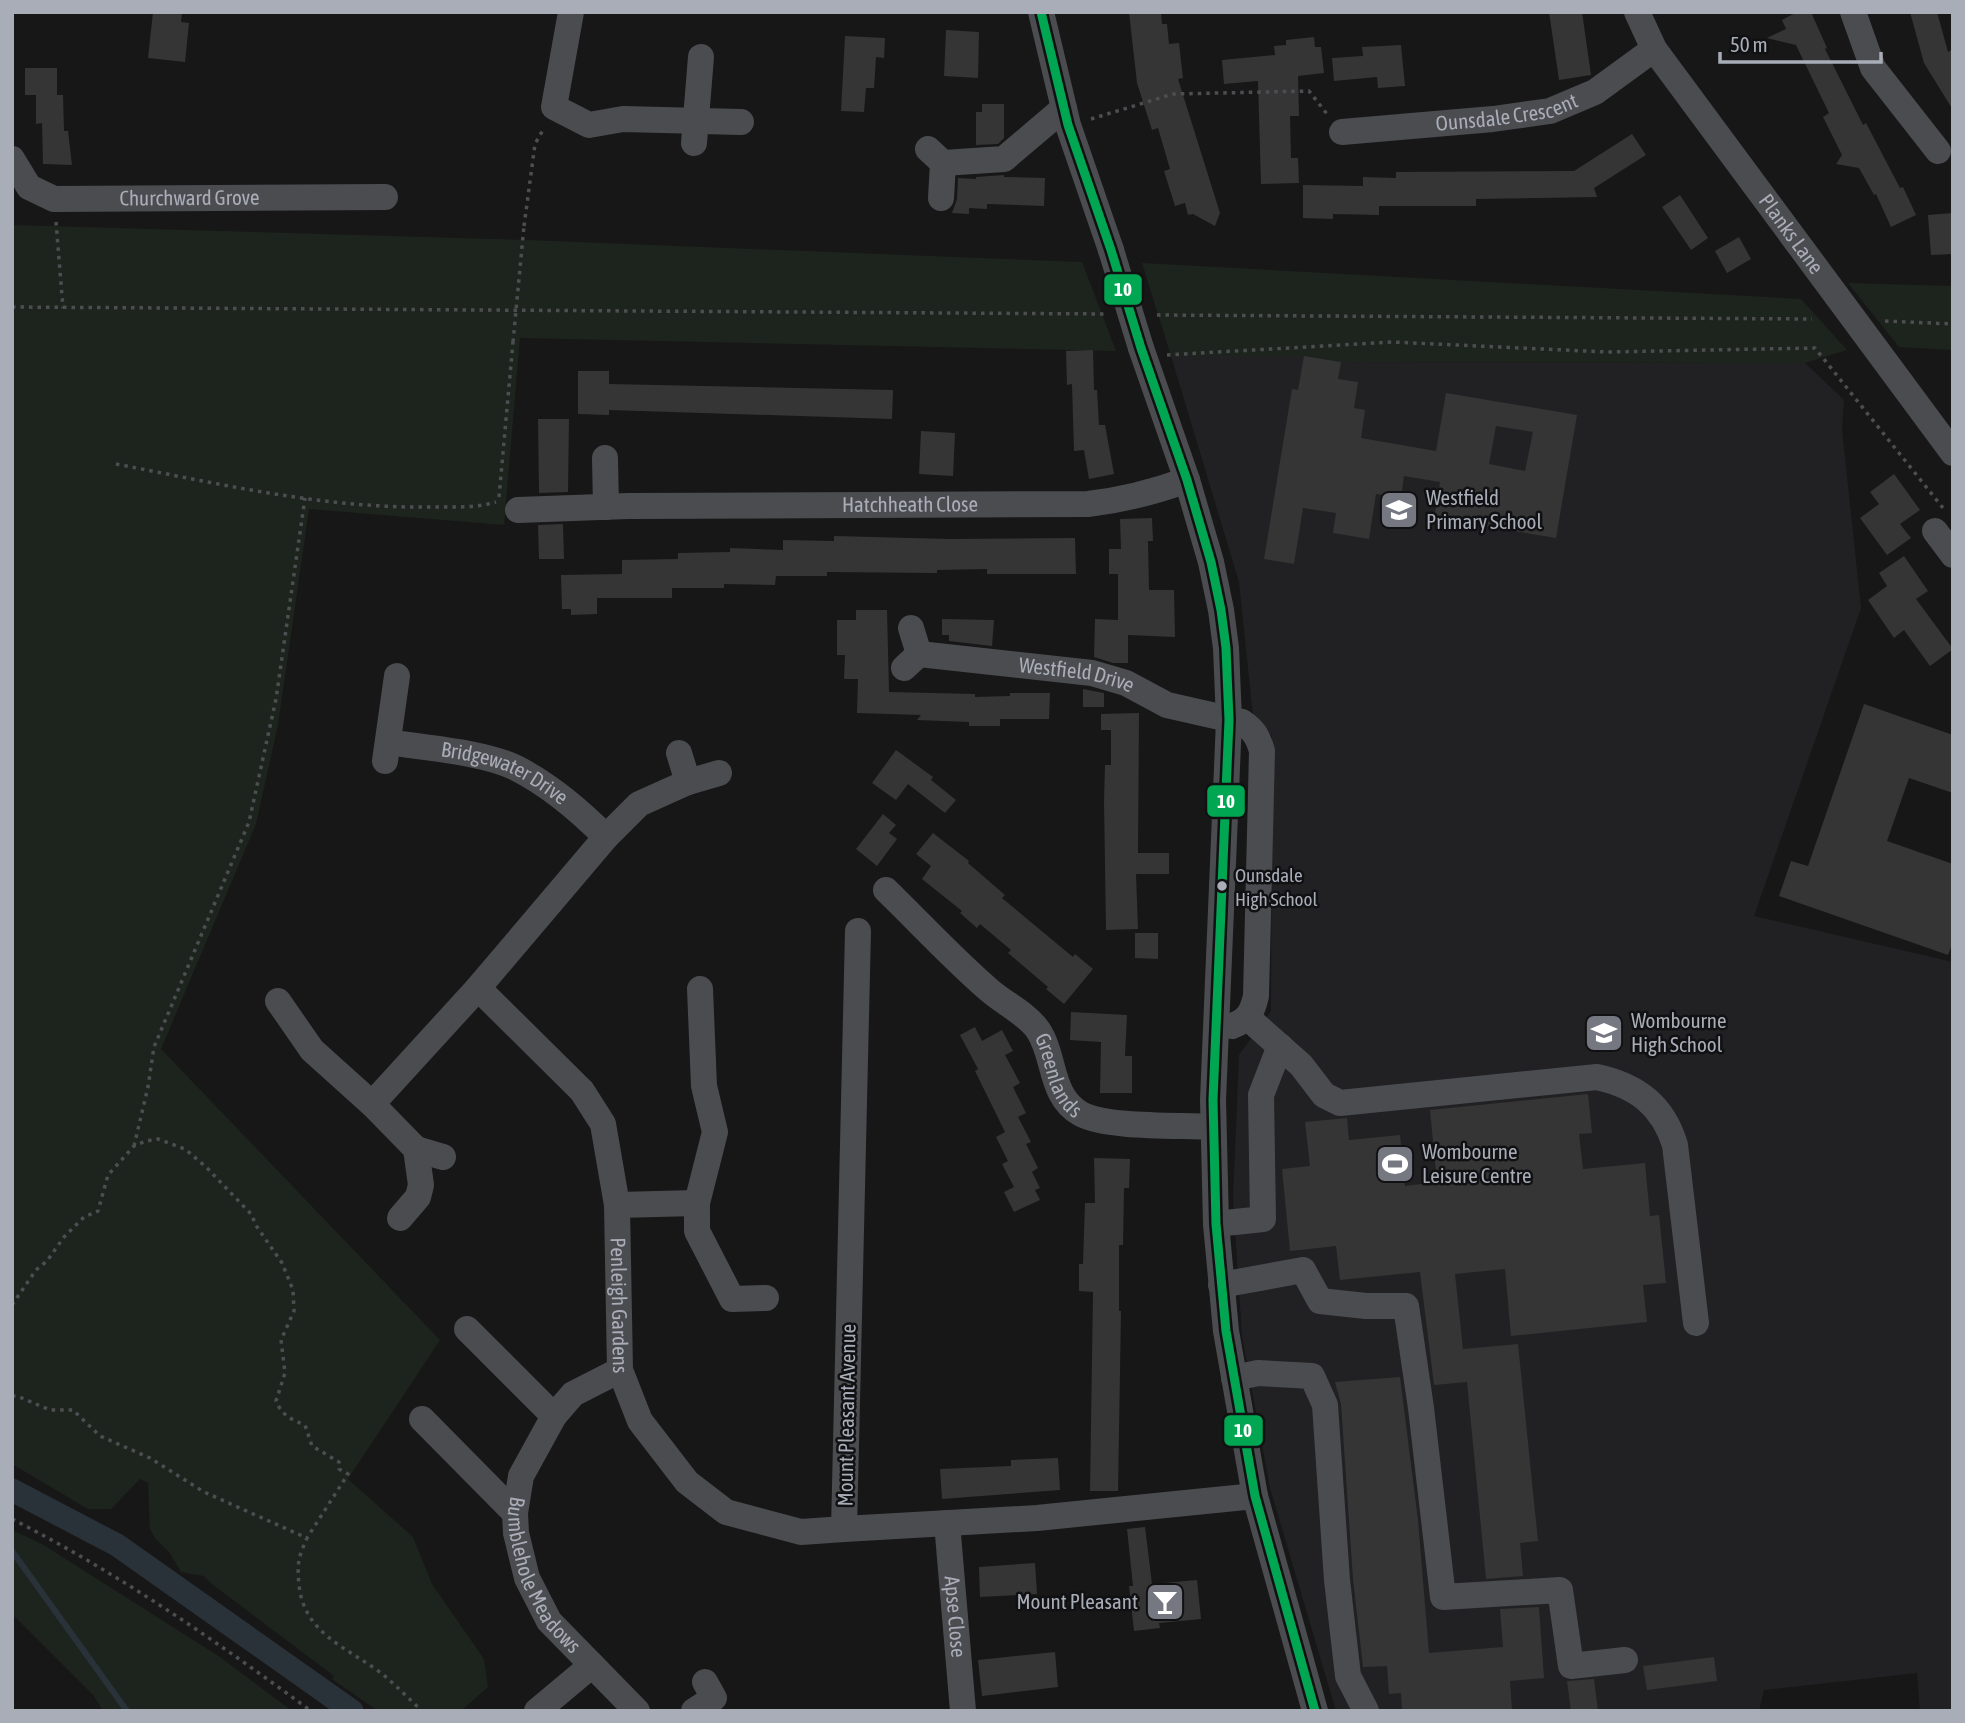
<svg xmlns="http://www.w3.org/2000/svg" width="1965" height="1723" viewBox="0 0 1965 1723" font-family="'Asap Condensed',sans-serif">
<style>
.built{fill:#212123}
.green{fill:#1d241e}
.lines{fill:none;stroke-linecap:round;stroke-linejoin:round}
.stream{stroke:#2a3239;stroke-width:6}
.canal{stroke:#2a3239;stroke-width:23}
.building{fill:#353536;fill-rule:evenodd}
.path{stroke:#4d4e52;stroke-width:3.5;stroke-dasharray:3.5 5;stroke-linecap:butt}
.minor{stroke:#4b4c50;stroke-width:26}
.path-bridge{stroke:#4d4e52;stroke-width:3.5;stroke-dasharray:3.5 5;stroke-linecap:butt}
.minor-bridge{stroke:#4b4c50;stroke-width:26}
.bus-1-casing{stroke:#111113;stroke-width:14}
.bus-1{stroke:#00a651;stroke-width:9}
.bus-dot{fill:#a8adb8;stroke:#111113;stroke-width:2.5}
.labels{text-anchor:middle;stroke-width:5;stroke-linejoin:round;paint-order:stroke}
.bus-label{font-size:19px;fill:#a8adb8;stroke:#111113;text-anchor:start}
.street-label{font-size:21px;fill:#a8adb8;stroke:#111113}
.poi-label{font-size:21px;fill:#a8adb8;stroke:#111113;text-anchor:start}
.line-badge{stroke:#111113;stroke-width:2.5}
.badge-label{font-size:19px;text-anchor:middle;font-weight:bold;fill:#fff}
</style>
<rect width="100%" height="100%" fill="#171717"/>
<path class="built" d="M 1171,356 L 1304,356 L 1341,362 L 1805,363 L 1844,400 L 1842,429 L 1861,608 L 1754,916 L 1953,962 L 1953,1711 L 1920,1711 L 1917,1673 L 1764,1690 L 1759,1711 L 1336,1711 L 1270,1488 L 1242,1336 L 1233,1199 L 1239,1055 L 1271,1011 L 1272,736 L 1253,716 L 1239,582 Z"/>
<path class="green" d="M 12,225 L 527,240 L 1082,262 L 1116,351 L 520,338 L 504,525 L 309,509 L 278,725 L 256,824 L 161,1049 L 440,1340 L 348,1479 L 413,1537 L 432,1584 L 484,1659 L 488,1687 L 461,1711 L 378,1711 L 332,1679 L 334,1676 L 212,1584 L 204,1576 L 181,1572 L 169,1552 L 155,1538 L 150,1529 L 148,1483 L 140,1479 L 111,1509 L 88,1509 L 12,1464 Z
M 1142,263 L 1801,299 L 1847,350 L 1805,363 L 1341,362 L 1304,356 L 1171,356 Z
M 1848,283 L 1953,286 L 1953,350 L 1899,347 Z
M 12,1530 L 42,1544 L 220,1657 L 292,1711 L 103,1711 L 94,1696 L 12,1614 Z"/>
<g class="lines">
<path class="stream" d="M 12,1551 L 127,1711"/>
<path class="canal" d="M 12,1490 L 117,1545 L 352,1711"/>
</g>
<path class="building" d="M 153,12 L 182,12 L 181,22 L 189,23 L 185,62 L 148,58 Z
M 1129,12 L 1161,12 L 1162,24 L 1167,24 L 1169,44 L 1179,43 L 1183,78 L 1178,79 L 1220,213 L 1215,226 L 1193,214 L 1188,215 L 1185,203 L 1175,206 L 1164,171 L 1170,169 L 1158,128 L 1152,130 L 1137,83 Z
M 1549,12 L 1582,12 L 1591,75 L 1559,80 Z
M 1797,12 L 1811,12 L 1827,48 L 1825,49 L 1863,125 L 1866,123 L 1900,188 L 1903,187 L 1916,215 L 1891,227 L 1876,194 L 1874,195 L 1859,168 L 1836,164 L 1842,155 L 1823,117 L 1829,113 L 1796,45 L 1767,38 L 1786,29 L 1782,20 Z
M 1910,12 L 1937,12 L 1948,52 L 1953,49 L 1953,110 L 1924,63 Z
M 946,30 L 979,32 L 978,78 L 944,76 Z
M 845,36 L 885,38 L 884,58 L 876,57 L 874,88 L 866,88 L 864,112 L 841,111 Z
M 1314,37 L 1315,47 L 1321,47 L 1324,73 L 1298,76 L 1299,116 L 1290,116 L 1291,158 L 1298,158 L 1299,183 L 1261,184 L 1258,81 L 1224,84 L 1222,60 L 1275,55 L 1274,46 L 1286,45 L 1286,40 Z
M 1401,45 L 1405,86 L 1378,88 L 1377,77 L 1334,81 L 1332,58 L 1363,56 L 1362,47 Z
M 25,68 L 57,68 L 57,95 L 63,95 L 64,131 L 68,131 L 72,165 L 43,164 L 42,123 L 36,124 L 36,95 L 25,95 Z
M 982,104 L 1004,104 L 1004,138 L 998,144 L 976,145 L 976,112 L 982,112 Z
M 1632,134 L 1646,155 L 1594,188 L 1597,197 L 1476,199 L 1476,206 L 1379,206 L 1379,215 L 1333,214 L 1333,219 L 1303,218 L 1303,185 L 1363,186 L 1363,177 L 1396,178 L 1396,172 L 1574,171 Z
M 1004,175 L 1004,177 L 1045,178 L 1044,206 L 987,204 L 987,209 L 969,208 L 969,214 L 952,213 L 957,199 L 958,178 L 976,179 L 976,177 Z
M 1680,195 L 1708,238 L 1691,250 L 1662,207 Z
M 1953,213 L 1953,254 L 1931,255 L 1928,215 Z
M 1739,237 L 1751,259 L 1727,273 L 1715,251 Z
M 1093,350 L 1094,390 L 1097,390 L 1099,425 L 1105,425 L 1114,474 L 1089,479 L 1084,450 L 1074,451 L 1072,384 L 1067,385 L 1066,351 Z
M 1304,356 L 1341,362 L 1338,379 L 1358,382 L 1354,408 L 1365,410 L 1361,438 L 1436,451 L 1446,393 L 1577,415 L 1556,538 L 1434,518 L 1440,482 L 1404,476 L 1401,498 L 1376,494 L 1369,539 L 1333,533 L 1336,513 L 1303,508 L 1294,564 L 1264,559 L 1292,389 L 1298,390 ZM 1496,426 L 1533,432 L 1525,471 L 1489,464 Z
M 578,371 L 609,371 L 609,384 L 893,390 L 892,419 L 609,410 L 609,415 L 578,414 Z
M 538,419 L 569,419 L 568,492 L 539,493 Z
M 921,431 L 955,433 L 953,476 L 919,474 Z
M 1894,474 L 1920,510 L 1900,524 L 1911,538 L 1887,555 L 1860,518 L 1879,504 L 1870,492 Z
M 1152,518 L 1153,541 L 1148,541 L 1149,590 L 1174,590 L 1175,637 L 1128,635 L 1128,663 L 1113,663 L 1094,657 L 1095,619 L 1118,620 L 1118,574 L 1109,574 L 1109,549 L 1121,549 L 1120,519 Z
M 563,524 L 564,559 L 539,559 L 538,525 Z
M 834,536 L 950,539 L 1075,538 L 1076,574 L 987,574 L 987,569 L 937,570 L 937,573 L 827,572 L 827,576 L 776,576 L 775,585 L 724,584 L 724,588 L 672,588 L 672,598 L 597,598 L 597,614 L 571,615 L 571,609 L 562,609 L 561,575 L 622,574 L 622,560 L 678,559 L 678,553 L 730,552 L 730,548 L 783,550 L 783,540 L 834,541 Z
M 1904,556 L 1928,591 L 1916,599 L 1953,649 L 1930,666 L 1904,630 L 1894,638 L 1868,600 L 1887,586 L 1879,573 Z
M 856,610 L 887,610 L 889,692 L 975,694 L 975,697 L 1010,696 L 1010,693 L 1050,693 L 1049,719 L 1000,719 L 1000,726 L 969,726 L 969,722 L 917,720 L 921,715 L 857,713 L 858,679 L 844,679 L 845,655 L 837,655 L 837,620 L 856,620 Z
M 942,619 L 994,620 L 992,646 L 949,641 L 949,635 L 942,635 Z
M 1083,689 L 1104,693 L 1104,707 L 1083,707 Z
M 1864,704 L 1953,735 L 1953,793 L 1909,778 L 1887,841 L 1953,864 L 1953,942 L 1948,955 L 1779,896 L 1791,861 L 1808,866 Z
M 1139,713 L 1138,853 L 1169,853 L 1169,874 L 1136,874 L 1138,929 L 1106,930 L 1104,801 L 1105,765 L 1111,765 L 1111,730 L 1101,730 L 1101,714 Z
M 896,750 L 933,777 L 931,780 L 956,800 L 945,813 L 908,784 L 896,800 L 872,783 Z
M 883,814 L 896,825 L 889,833 L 897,839 L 877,866 L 856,849 Z
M 933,833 L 969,861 L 968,863 L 1005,895 L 1002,898 L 1073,957 L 1075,954 L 1093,969 L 1064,1004 L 1046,989 L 1048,987 L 1008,953 L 1011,950 L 980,924 L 977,928 L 960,913 L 962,911 L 922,879 L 931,866 L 916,854 Z
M 1135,933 L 1158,933 L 1158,959 L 1135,958 Z
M 1071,1012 L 1127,1015 L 1125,1056 L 1132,1056 L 1132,1093 L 1100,1093 L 1101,1042 L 1070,1040 Z
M 975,1027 L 982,1041 L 1002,1030 L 1013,1051 L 1005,1055 L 1020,1083 L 1013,1087 L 1026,1113 L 1018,1117 L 1031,1142 L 1026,1144 L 1038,1168 L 1032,1172 L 1040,1188 L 1035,1190 L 1040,1200 L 1014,1212 L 1004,1192 L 1014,1187 L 1002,1164 L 1008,1161 L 996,1137 L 1005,1132 L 975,1071 L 978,1069 L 960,1035 Z
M 1588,1094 L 1592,1133 L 1579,1134 L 1583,1169 L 1645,1163 L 1650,1216 L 1659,1215 L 1666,1283 L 1643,1285 L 1647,1322 L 1511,1336 L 1505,1269 L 1455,1274 L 1463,1349 L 1518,1344 L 1538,1541 L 1520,1543 L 1523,1576 L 1486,1579 L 1467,1382 L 1434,1385 L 1420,1272 L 1340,1280 L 1336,1246 L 1290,1251 L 1282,1169 L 1310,1166 L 1305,1122 L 1347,1118 L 1349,1140 L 1400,1135 L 1405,1186 L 1437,1182 L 1430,1110 Z
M 1094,1158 L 1130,1159 L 1129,1188 L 1124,1188 L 1123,1245 L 1119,1245 L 1119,1311 L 1121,1311 L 1118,1491 L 1090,1491 L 1093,1292 L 1079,1291 L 1079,1264 L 1083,1264 L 1085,1203 L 1095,1203 Z
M 1400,1377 L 1418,1520 L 1429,1653 L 1503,1647 L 1500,1609 L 1539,1607 L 1544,1678 L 1510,1681 L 1512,1711 L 1402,1711 L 1401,1693 L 1389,1694 L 1387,1666 L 1363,1667 L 1353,1579 L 1341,1404 L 1335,1382 Z
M 1058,1458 L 1060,1490 L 942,1499 L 940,1469 L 1011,1466 L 1011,1460 Z
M 1145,1527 L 1152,1584 L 1197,1580 L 1201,1619 L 1159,1623 L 1160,1628 L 1134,1631 L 1129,1586 L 1133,1586 L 1127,1529 Z
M 1035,1563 L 1037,1594 L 980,1597 L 979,1567 Z
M 1055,1652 L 1058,1687 L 982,1696 L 978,1660 Z
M 1714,1657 L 1717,1681 L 1647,1690 L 1643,1666 Z
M 1594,1679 L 1598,1711 L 1571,1711 L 1567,1681 Z"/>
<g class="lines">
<path class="path" d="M 1091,119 L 1173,94 L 1309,91 L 1327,114
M 56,222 L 63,308
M 524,226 L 535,144 L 544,128
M 12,307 L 1107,314
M 1157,315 L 1812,319
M 1885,321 L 1953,324
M 1167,355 L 1392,342 L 1607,352 L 1815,348 L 1943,508
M 116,464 C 220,484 326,509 433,507 C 454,507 476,508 496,502
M 499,497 L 513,342
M 134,1146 L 148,1087 L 154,1047 L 249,822 L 276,699 L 305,498
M 12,1305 L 36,1270 L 47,1261 L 64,1237 L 84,1217 L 98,1211 L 108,1175 L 134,1146 L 146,1141 L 158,1139 L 185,1149 L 206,1167 L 252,1215 L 255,1224 L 282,1263 L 293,1290 L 294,1311 L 281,1340 L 285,1373 L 276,1401 C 282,1415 290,1419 305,1425 L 312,1446 L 339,1462 L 339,1469 L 348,1474 L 307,1538
M 12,1396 L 17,1396 L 50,1410 L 73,1410 L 100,1436 L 150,1458 L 204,1492 L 307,1538 C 298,1558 297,1564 299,1585 C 304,1632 343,1646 377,1670 C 393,1682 407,1697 422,1711
M 12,1519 C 118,1573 216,1641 311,1711"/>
<g class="minor">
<path d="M 571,12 L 554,107 L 589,125 L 623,119 L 741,122"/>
<path d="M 1041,12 L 1068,125 L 1111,250"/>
<path id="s1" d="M 1637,12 L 1654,49 L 1953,453"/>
<path d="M 1853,12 L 1873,68 L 1938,151"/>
<path id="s2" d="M 1342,132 L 1493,119 L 1550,111 L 1595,92 L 1654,49"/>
<path d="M 694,143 L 701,57"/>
<path d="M 928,149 L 943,163 L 941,198"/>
<path id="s3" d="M 12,159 L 29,187 L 54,199 L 385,197"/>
<path d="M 943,163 L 1004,159 L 1064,108"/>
<path d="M 1141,348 L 1187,480 L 1211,562 L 1221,610 L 1226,648 L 1229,720 L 1213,1100 L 1216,1224 L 1226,1331 L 1255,1496 L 1315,1711"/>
<path d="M 605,458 L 606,507"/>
<path id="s4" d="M 518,510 L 628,506 L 1088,504 C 1123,500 1154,492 1187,480"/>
<path d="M 1935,531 L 1953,555"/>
<path id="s5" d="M 919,654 L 1092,673 L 1126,683 L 1167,705 L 1242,722 C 1254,730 1258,737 1262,751 L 1256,996 C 1252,1013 1248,1020 1232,1026"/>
<path d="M 904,668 L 919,654 L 911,628"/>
<path id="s6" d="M 388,742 C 425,748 484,752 516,768 C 550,785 579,810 606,837"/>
<path d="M 679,753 L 688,782"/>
<path d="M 385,761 L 397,676"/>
<path id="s7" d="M 886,890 C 920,923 953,959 989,990 C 1005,1004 1026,1013 1038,1030 C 1056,1057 1049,1096 1081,1114 C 1107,1128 1179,1125 1212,1127"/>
<path d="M 858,931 L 844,1529 L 1037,1518 L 1255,1496"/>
<path id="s8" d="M 478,988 L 582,1091 L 603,1124 L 617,1205 L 620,1370 L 640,1421 L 687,1482 L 726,1512 L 801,1532 L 844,1529"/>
<path d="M 700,989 L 704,1086 L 715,1132 L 697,1203 L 697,1231 L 732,1299 L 766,1298"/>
<path d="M 278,1001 L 312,1050 L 372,1104 L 416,1149 L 421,1185 L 418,1197 L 400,1218"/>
<path d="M 1248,1018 L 1301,1065 L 1324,1095 L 1340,1103 L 1597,1077 C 1638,1086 1663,1106 1675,1145 L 1696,1323"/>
<path d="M 372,1104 L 478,988 L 606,837 L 639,804 L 688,782 L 719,773"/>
<path d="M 416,1149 L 443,1157"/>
<path d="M 617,1205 L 697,1203"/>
<path d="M 1216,1224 L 1263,1219 L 1261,1095 L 1280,1046"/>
<path d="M 1221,1285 L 1303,1270 L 1320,1301 L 1366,1306 L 1406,1306 L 1421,1408 L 1443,1597 L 1560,1590 L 1571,1666 L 1625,1660"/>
<path d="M 467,1329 L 554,1416"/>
<path id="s9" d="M 620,1370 L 573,1394 L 554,1416 L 521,1476 L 515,1513 L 516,1533 L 527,1578 L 549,1621 L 637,1711"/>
<path d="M 1234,1378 L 1258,1373 L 1312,1376 L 1325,1405 L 1337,1580 L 1348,1676 L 1366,1711"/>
<path d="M 422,1419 L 515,1513"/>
<path id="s10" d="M 947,1523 L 963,1711"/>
<path d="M 537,1711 L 592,1665"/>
<path d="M 694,1711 L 714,1698 L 705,1682"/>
</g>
<path class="path-bridge" d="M 513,342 L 524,226"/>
<path class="minor-bridge" d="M 1111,250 L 1141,348"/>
<g class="bus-1-casing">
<path id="bus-1" d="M 1041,12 L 1068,125 L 1111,250 L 1141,348 L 1187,480 L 1211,562 L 1221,610 L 1226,648 L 1229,720 L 1213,1100 L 1216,1224 L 1226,1331 L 1255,1496 L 1315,1711"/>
</g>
<use href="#bus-1" class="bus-1"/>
</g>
<defs>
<g id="school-square" transform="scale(2.0125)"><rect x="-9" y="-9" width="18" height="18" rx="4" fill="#757880" stroke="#111113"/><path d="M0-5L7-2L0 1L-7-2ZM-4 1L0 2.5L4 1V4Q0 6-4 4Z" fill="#fff"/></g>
<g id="stadium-square" transform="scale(2.0125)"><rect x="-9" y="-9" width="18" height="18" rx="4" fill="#757880" stroke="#111113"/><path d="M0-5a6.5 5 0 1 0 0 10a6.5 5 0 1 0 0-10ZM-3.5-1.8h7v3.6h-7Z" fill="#fff"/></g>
<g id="bar-square" transform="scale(2.0125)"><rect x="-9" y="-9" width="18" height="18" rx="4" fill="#757880" stroke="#111113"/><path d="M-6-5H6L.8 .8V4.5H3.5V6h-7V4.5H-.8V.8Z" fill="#fff"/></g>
</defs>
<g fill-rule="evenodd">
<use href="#school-square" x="1399" y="510"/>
<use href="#school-square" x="1604" y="1033"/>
<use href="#stadium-square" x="1395" y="1164"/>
<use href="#bar-square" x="1165" y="1602"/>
</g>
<circle class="bus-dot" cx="1222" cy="886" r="6"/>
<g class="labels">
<g class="bus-label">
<text x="1235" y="882">Ounsdale<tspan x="1235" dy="24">High School</tspan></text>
</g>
<g class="street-label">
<text dy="7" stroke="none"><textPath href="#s2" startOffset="166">Ounsdale Crescent</textPath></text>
<text dy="7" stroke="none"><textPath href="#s3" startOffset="196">Churchward Grove</textPath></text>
<text dy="7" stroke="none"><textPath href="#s1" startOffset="271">Planks Lane</textPath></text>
<text dy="7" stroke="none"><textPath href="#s4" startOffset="392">Hatchheath Close</textPath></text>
<text dy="7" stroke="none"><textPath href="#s5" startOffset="159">Westfield Drive</textPath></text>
<text dy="7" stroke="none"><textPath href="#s6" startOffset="122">Bridgewater Drive</textPath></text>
<text dy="7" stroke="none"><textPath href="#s7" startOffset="257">Greenlands</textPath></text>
<text dy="7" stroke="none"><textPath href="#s8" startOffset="368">Penleigh Gardens</textPath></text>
<text transform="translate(847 1415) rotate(-89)" y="7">Mount Pleasant Avenue</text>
<text dy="7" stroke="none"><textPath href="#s9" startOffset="257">Bumblehole Meadows</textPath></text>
<text dy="7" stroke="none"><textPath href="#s10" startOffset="94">Apse Close</textPath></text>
</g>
<g class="poi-label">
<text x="1426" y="505">Westfield<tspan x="1426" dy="24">Primary School</tspan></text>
<text x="1631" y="1028">Wombourne<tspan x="1631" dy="24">High School</tspan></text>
<text x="1422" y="1159">Wombourne<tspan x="1422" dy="24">Leisure Centre</tspan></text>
<text x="1138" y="1609" text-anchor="end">Mount Pleasant</text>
</g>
</g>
<g class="line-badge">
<rect x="1103" y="273" width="40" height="33" rx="7" fill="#00a651"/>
<rect x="1206" y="784" width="40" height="34" rx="7" fill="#00a651"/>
<rect x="1223" y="1414" width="41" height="33" rx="7" fill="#00a651"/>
</g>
<g class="badge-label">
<text x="1123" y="296">10</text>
<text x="1226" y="808">10</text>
<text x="1243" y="1437">10</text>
</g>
<rect width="1965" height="1723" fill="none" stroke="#a8adb8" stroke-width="28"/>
<path d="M1720 52v10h161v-10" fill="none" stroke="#a8adb8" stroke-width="3.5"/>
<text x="1730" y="52" font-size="21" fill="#a8adb8" stroke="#111113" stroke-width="5" paint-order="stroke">50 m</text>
</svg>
